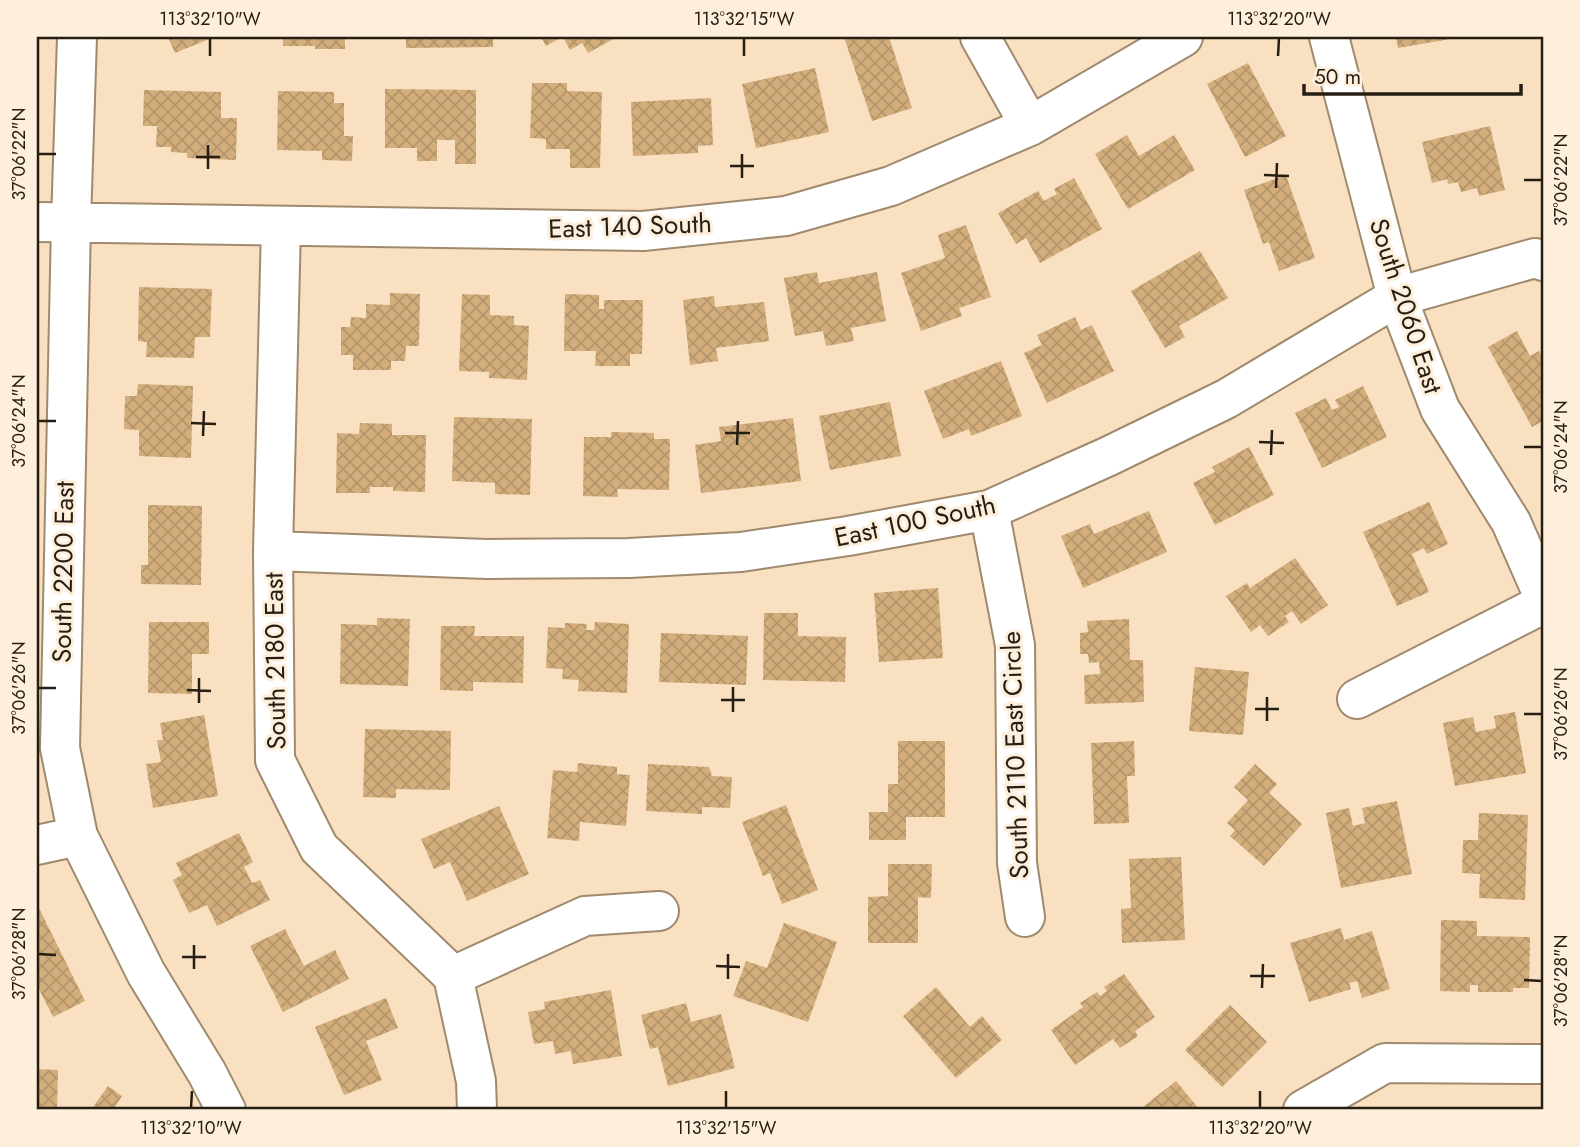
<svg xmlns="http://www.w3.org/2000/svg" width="1580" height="1147" viewBox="0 0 1580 1147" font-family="Jost,sans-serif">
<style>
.building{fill:url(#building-cross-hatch)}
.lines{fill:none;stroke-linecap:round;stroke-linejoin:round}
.minor-casing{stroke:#a08a6d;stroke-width:42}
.minor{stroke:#fff;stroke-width:38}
.ticks{fill:none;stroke:#261e12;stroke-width:2.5}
.labels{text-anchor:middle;stroke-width:6;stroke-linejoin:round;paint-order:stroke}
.street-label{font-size:26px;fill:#261e12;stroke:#feefdc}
.neatline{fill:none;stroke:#261e12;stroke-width:2.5}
.ticks-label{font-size:18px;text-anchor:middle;fill:#261e12}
</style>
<defs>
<pattern id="building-cross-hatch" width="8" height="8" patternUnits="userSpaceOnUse" patternTransform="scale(1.75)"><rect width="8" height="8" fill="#d3ae7c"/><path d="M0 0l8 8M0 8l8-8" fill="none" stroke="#b5956a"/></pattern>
</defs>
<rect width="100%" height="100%" fill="#f8e0c1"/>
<path class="building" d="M 168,37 L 214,37 L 175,53 Z
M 283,37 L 345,37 L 345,49 L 315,49 L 315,46 L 283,46 Z
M 406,37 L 493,37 L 493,47 L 406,48 Z
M 541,37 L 562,37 L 546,46 Z
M 563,37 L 617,37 L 588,53 L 582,43 L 570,50 Z
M 844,37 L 889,37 L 912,108 L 872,121 Z
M 1396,37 L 1456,37 L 1456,38 L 1398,48 Z
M 1248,63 L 1286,136 L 1245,157 L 1207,84 Z
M 815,68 L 829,132 L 756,148 L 742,84 Z
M 532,83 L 567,83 L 567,91 L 602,92 L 600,168 L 570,168 L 570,149 L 546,149 L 546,139 L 530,138 Z
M 385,89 L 476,90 L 476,164 L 455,164 L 455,140 L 437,140 L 437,161 L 417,161 L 417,148 L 385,148 Z
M 144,90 L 221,92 L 221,118 L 237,118 L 236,160 L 187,158 L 187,153 L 171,152 L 171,147 L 156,147 L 157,126 L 143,126 Z
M 278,91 L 334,92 L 334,103 L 344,103 L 344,136 L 353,136 L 352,161 L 322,160 L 322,151 L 277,150 Z
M 711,98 L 713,145 L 698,146 L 698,153 L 633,156 L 631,102 Z
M 1490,126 L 1505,190 L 1479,196 L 1477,188 L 1461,192 L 1458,182 L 1448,184 L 1447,179 L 1432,183 L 1422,142 Z
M 1127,135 L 1139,156 L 1174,135 L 1195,170 L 1128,209 L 1095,154 Z
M 1286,175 L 1315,258 L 1279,271 L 1269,242 L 1263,244 L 1244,190 Z
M 1074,178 L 1102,229 L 1040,263 L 1026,238 L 1016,244 L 998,213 L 1038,191 L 1044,201 L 1057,194 L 1054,189 Z
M 966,225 L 991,297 L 959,308 L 962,316 L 921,331 L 901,273 L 945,258 L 938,235 Z
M 1200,251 L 1228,298 L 1179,326 L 1185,337 L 1165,348 L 1131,291 Z
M 817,272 L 819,283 L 877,272 L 886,321 L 851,328 L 854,341 L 826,346 L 823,331 L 795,336 L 784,278 Z
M 139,287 L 212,289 L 210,337 L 195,337 L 194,358 L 146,357 L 147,342 L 138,341 Z
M 390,293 L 420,294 L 419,346 L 406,346 L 405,361 L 391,361 L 391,370 L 353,370 L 353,355 L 341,355 L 341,327 L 350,327 L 351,317 L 366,318 L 366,304 L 390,305 Z
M 462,294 L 490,295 L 490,315 L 514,316 L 514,325 L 529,326 L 527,380 L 489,378 L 489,372 L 459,371 Z
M 565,294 L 599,295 L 599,309 L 604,309 L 604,300 L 643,300 L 642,354 L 630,354 L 630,366 L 595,366 L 596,351 L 564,351 Z
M 714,296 L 715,307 L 764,302 L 769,341 L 716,348 L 718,361 L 690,365 L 683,300 Z
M 1075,317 L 1081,330 L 1092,325 L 1114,371 L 1047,403 L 1024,353 L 1042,345 L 1037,335 Z
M 1517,331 L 1530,356 L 1539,351 L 1543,359 L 1543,421 L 1532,427 L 1488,347 Z
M 1001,361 L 1022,416 L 971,436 L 969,429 L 943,439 L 924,391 Z
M 138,384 L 193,386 L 191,458 L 139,456 L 139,430 L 124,429 L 125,396 L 137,396 Z
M 1363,386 L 1387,437 L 1322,468 L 1295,413 L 1326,398 L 1332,410 L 1339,407 L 1335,400 Z
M 890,402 L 901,456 L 830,470 L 819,416 Z
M 454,417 L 532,419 L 530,495 L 495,494 L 495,483 L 452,481 Z
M 793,418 L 801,481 L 701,493 L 695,445 L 721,441 L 719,427 Z
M 360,423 L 392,424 L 392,435 L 426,435 L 425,492 L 393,491 L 393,487 L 370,487 L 370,493 L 336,493 L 337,433 L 359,434 Z
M 611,432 L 654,433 L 654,439 L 670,439 L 669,490 L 617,489 L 618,497 L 583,496 L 584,437 L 611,437 Z
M 1249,447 L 1274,495 L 1215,525 L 1193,483 L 1215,472 L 1212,467 Z
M 1429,502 L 1448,544 L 1427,554 L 1424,548 L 1412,554 L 1429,592 L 1397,606 L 1363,532 Z
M 148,505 L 202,506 L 201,585 L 141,584 L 141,565 L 148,565 Z
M 1149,511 L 1167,552 L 1083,588 L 1061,536 L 1090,524 L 1094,534 Z
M 1295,558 L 1328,605 L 1301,624 L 1292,611 L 1285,616 L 1289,622 L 1268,636 L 1260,625 L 1251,632 L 1226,596 L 1247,583 L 1250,588 Z
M 938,588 L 943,658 L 879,662 L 874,593 Z
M 764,613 L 798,613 L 798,636 L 846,637 L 845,682 L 763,680 Z
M 377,618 L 410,619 L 408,686 L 340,684 L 341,624 L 377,625 Z
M 1129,619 L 1130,660 L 1143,660 L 1144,702 L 1085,704 L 1084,675 L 1100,674 L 1099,662 L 1089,663 L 1088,654 L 1080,654 L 1080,633 L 1088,632 L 1087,621 Z
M 149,622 L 209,622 L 209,654 L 192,654 L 192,694 L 148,693 Z
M 595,622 L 629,624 L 627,693 L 578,691 L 579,680 L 562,679 L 563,669 L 546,668 L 548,627 L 565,628 L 565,623 L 587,624 L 586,630 L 594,630 Z
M 441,626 L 475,626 L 474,636 L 524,636 L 523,683 L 473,682 L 473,691 L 440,690 Z
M 661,633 L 748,636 L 746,685 L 659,682 Z
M 1195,667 L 1249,672 L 1243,735 L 1189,731 Z
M 1515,712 L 1526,773 L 1455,786 L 1443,723 L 1473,717 L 1476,732 L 1496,728 L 1494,716 Z
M 204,715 L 218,796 L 153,808 L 146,764 L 161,762 L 157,740 L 163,740 L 160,723 Z
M 365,729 L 451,731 L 450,790 L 396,789 L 396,798 L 363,797 Z
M 898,741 L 945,741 L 945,817 L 906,817 L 906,840 L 869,840 L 869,812 L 888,812 L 888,784 L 898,784 Z
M 1134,741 L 1135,776 L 1127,776 L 1129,823 L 1094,824 L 1091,743 Z
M 578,763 L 617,767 L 617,774 L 630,775 L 626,826 L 580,822 L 579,841 L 547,838 L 553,770 L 577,772 Z
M 648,764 L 709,767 L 712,776 L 732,777 L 730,808 L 702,807 L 702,814 L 646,811 Z
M 1255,764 L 1277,784 L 1269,793 L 1302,824 L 1264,866 L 1230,836 L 1235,830 L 1227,823 L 1248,800 L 1234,787 Z
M 1397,801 L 1412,874 L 1341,888 L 1326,813 L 1349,808 L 1353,826 L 1365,823 L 1362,808 Z
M 786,805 L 818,890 L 782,904 L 770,873 L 763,876 L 742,822 Z
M 499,806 L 529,874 L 467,901 L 450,862 L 434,869 L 421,839 Z
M 1479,813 L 1528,815 L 1525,900 L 1479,898 L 1480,874 L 1462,873 L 1463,840 L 1478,840 Z
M 239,833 L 253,862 L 244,867 L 252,883 L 260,880 L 270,900 L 217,926 L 207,905 L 189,913 L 173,880 L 182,875 L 176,863 Z
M 1181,857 L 1185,940 L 1122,943 L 1121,909 L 1131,908 L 1129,859 Z
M 888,864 L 932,864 L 931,898 L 918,897 L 918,943 L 868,943 L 868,897 L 888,896 Z
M 37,904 L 85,1001 L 53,1017 L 37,985 Z
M 1441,920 L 1477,921 L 1477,936 L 1530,937 L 1529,988 L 1513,988 L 1513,992 L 1478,992 L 1478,985 L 1470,985 L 1470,992 L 1440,991 Z
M 784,923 L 837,942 L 808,1022 L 733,996 L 746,961 L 767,968 Z
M 1341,928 L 1344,940 L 1372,931 L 1390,989 L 1362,998 L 1357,981 L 1349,983 L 1351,989 L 1309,1002 L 1290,943 Z
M 285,929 L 304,966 L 335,950 L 349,979 L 283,1012 L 250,946 Z
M 1124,974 L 1155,1017 L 1135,1031 L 1138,1036 L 1120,1048 L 1113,1039 L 1075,1065 L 1051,1030 L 1083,1007 L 1080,1003 L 1097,992 L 1100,996 L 1107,991 L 1104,987 Z
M 936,987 L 970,1027 L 982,1016 L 1002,1040 L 956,1078 L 903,1016 Z
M 611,990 L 622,1056 L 573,1064 L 571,1051 L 555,1054 L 553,1041 L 534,1044 L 528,1012 L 545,1009 L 544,1002 Z
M 386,998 L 398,1028 L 366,1041 L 382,1080 L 344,1095 L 315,1027 Z
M 686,1003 L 691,1022 L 721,1014 L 735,1068 L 668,1086 L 658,1047 L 650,1049 L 641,1015 Z
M 1230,1005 L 1267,1042 L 1222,1087 L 1185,1050 Z
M 37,1069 L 58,1070 L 57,1110 L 37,1110 Z
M 1176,1081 L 1200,1110 L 1139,1110 Z
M 108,1086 L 122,1096 L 115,1107 L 119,1110 L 91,1110 Z"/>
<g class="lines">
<g class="minor-casing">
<path id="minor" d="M 77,37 L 71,223 L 60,748 L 78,836 L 146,973 L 207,1073 L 226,1110
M 980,37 L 1030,126
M 1329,37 L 1397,297 L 1440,409 L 1511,522 L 1543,595
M 37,222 L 643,231 L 786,216 L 891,186 L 1030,126 L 1183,37
M 281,226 L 273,551 L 275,760 L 319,848 L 453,976 L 476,1081 L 477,1110
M 989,510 L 1015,645 L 1017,863 L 1025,917
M 273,551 L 487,559 L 629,558 L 741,552 L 848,536 L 989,510 L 1109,456 L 1226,399 L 1397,297 L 1535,258 L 1543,261
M 1357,699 L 1543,604
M 37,845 L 78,836
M 453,976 L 585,916 L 659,911
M 1303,1110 L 1385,1063 L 1543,1064"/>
</g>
<use href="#minor" class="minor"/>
</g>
<path class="ticks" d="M 210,56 L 210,38M 744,56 L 744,38M 1278,56 L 1279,38M 38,154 L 56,154M 196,157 L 220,157M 730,166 L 754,166M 208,169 L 208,145M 1264,175 L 1289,176M 742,178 L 742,154M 1524,180 L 1542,180M 1276,188 L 1277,163M 38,421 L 56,421M 191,423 L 216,424M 725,433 L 750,433M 203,436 L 204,411M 1259,442 L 1284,443M 737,445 L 738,421M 1524,447 L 1542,447M 1271,455 L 1272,430M 38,688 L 56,688M 187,690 L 211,691M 721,700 L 745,700M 199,703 L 199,678M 1255,709 L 1279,709M 733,712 L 733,687M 1524,714 L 1542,714M 1267,721 L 1267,697M 38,954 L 56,955M 182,957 L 206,957M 716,966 L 740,967M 194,969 L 194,945M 1250,976 L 1275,976M 728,979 L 728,954M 1524,980 L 1542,981M 1262,988 L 1263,964M 191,1108 L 192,1091M 726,1108 L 726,1091M 1260,1108 L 1260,1091"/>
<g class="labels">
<g class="street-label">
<text transform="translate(630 226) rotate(-2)" y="9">East 140 South</text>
<text transform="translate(1406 306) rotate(72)" y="9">South 2060 East</text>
<text transform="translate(915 521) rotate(-12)" y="9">East 100 South</text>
<text transform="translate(63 572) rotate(-89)" y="9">South 2200 East</text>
<text transform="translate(275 661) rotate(-91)" y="9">South 2180 East</text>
<text transform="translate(1015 755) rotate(-92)" y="9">South 2110 East Circle</text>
</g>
</g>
<rect width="1580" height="1147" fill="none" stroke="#feefdc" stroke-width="77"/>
<path d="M1304 84v10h217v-10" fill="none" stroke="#261e12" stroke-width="3.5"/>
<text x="1314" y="84" font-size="21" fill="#261e12" stroke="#feefdc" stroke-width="5" paint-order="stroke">50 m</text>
<rect x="38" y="38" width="1504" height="1070" class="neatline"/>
<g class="ticks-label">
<text x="210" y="25">113°32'10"W</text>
<text x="744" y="25">113°32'15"W</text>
<text x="1279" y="25">113°32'20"W</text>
<text transform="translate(19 154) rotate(-90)" y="6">37°06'22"N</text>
<text transform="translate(1561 180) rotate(-90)" y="6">37°06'22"N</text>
<text transform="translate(19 421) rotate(-90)" y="6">37°06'24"N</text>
<text transform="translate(1561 447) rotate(-90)" y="6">37°06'24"N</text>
<text transform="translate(19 688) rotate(-90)" y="6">37°06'26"N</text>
<text transform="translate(1561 714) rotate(-90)" y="6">37°06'26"N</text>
<text transform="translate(19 954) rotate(-90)" y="6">37°06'28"N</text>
<text transform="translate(1561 981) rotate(-90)" y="6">37°06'28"N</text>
<text x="191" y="1134">113°32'10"W</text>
<text x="726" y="1134">113°32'15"W</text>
<text x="1260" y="1134">113°32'20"W</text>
</g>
</svg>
